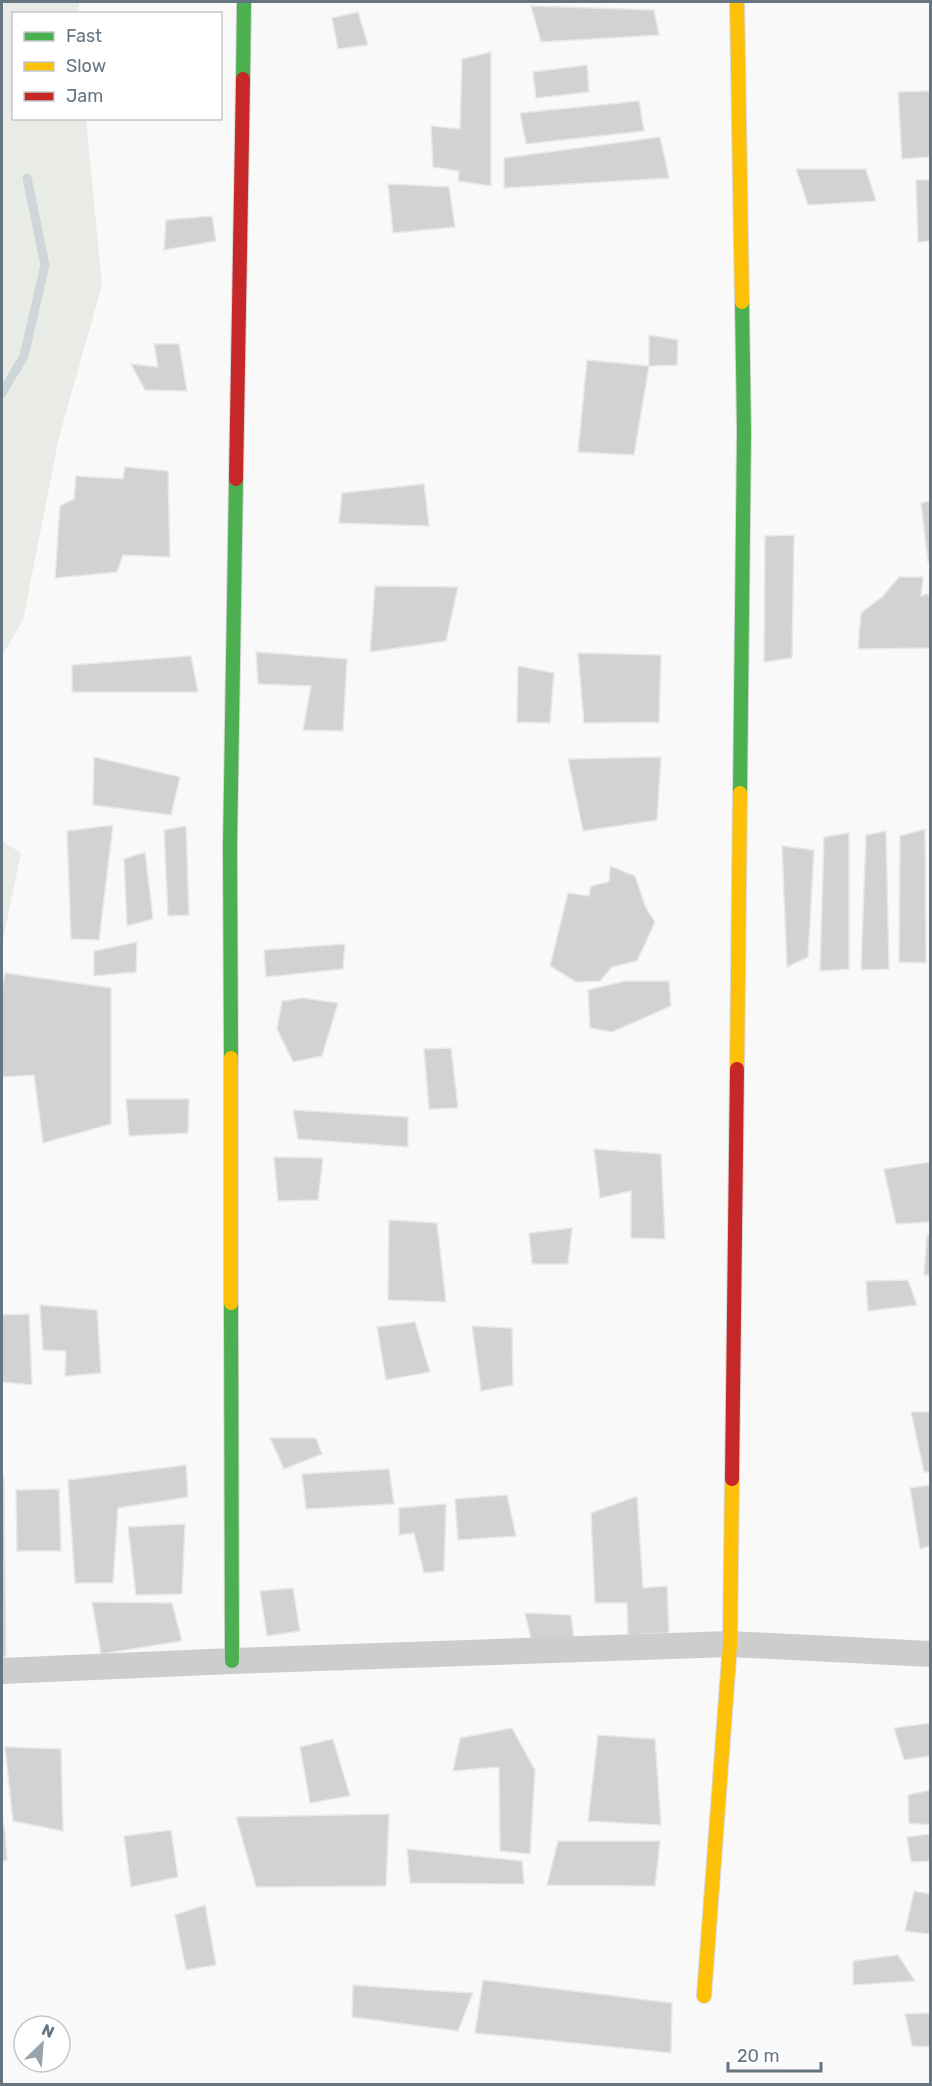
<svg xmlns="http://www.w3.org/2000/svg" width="932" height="2086" viewBox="0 0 932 2086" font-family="Rubik,sans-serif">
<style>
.green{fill:#e8ebe6}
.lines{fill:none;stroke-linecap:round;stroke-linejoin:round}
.stream{stroke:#cfd6da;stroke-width:9}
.building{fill:#d0d2d3;stroke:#e8e8e8;stroke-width:1.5}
.fast-casing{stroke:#d6d7d8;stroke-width:16}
.slow-casing{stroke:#d6d7d8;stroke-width:16}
.jam-casing{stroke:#d6d7d8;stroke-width:16}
.street{stroke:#cccece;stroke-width:26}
.fast{stroke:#4caf50;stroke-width:14}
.slow{stroke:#ffc107;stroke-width:14}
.jam{stroke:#c62828;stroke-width:14}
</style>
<rect width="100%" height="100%" fill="#f9f9f9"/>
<path class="green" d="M 4,2 L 79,2 L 79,13 L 14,14 L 14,118 L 86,119 L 102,285 L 59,437 L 23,620 L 2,656 L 2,16 Z
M 2,841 L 21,853 L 2,944 Z"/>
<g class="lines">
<path class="stream" d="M 2,393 L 24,356 L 45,265 L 27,178"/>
</g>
<path class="building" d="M 531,6 L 654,10 L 659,35 L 541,42 Z
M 358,12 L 368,45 L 338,49 L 332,18 Z
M 491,52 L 491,186 L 458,181 L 459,171 L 433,167 L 431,126 L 460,129 L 462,59 Z
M 587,65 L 589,92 L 536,98 L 533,72 Z
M 930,91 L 930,157 L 902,159 L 898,92 Z
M 639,101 L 644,131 L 526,144 L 520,113 Z
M 660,137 L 669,178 L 504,188 L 504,158 Z
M 796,169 L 866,169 L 876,201 L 808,205 Z
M 916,180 L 930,180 L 930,241 L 918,242 Z
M 388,184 L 449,187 L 455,227 L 393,233 Z
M 212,216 L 216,241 L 164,250 L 166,220 Z
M 649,335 L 678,340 L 677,365 L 649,366 Z
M 154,344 L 179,344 L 187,391 L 145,390 L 131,364 L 158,367 Z
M 587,360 L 649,366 L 634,455 L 578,452 Z
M 125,467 L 168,471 L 170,557 L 123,555 L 117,572 L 55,578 L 60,506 L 74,499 L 76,476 L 123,479 Z
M 424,484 L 429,526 L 339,523 L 342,493 Z
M 930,501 L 930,561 L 928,562 L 921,503 Z
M 794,535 L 792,658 L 764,662 L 765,536 Z
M 899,577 L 923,577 L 921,596 L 930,593 L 930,648 L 858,649 L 861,613 L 882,597 Z
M 375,586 L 458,587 L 446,641 L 370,652 Z
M 256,652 L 347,659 L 343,731 L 303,730 L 311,686 L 258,684 Z
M 578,653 L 661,655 L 659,722 L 584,723 Z
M 191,656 L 198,692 L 72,692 L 72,665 Z
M 518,666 L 554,673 L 550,723 L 517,722 Z
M 94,757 L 180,777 L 171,815 L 93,805 Z
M 661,757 L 657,820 L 583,831 L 568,759 Z
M 113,825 L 99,940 L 71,939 L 67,831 Z
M 186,826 L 189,915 L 168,916 L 164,830 Z
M 925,829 L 926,963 L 899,962 L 900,836 Z
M 886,831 L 889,969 L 861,970 L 866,835 Z
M 849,833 L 849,969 L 820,971 L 824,837 Z
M 782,846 L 814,850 L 808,957 L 787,967 Z
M 145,852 L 153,919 L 127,926 L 124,859 Z
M 610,866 L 635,876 L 646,908 L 655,922 L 637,961 L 612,967 L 600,981 L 576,982 L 550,966 L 568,893 L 589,896 L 591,886 L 609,882 Z
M 137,942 L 136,972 L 94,976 L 94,951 Z
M 345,944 L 343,969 L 266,977 L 264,950 Z
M 5,973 L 111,988 L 111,1124 L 43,1143 L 34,1075 L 2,1077 L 2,988 Z
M 625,981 L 669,981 L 671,1006 L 612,1032 L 590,1028 L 588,990 Z
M 303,998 L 338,1003 L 322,1056 L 293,1062 L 277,1029 L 282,1001 Z
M 451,1048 L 458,1108 L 429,1109 L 424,1049 Z
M 126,1099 L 189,1099 L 188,1133 L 129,1136 Z
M 293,1110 L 408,1117 L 408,1147 L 298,1139 Z
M 594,1149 L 661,1154 L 665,1239 L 631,1238 L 631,1191 L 600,1198 Z
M 274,1157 L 323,1158 L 318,1200 L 278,1201 Z
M 930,1162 L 930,1222 L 896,1224 L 884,1169 Z
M 389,1220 L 437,1223 L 446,1302 L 388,1300 Z
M 572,1228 L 568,1264 L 532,1264 L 529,1233 Z
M 930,1234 L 930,1275 L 924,1275 L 927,1235 Z
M 908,1280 L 917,1305 L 868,1311 L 866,1281 Z
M 40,1305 L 97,1310 L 101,1373 L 65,1376 L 66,1351 L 43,1350 Z
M 29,1314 L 32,1385 L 2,1382 L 2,1315 Z
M 415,1322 L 430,1372 L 386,1380 L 377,1327 Z
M 472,1326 L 512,1328 L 513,1385 L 481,1391 Z
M 911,1412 L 930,1412 L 930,1472 L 924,1472 Z
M 270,1438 L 316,1438 L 322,1454 L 284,1469 Z
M 186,1465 L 188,1497 L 118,1508 L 113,1583 L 75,1583 L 68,1480 Z
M 389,1469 L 394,1504 L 306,1509 L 302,1474 Z
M 4,1476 L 6,1657 L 2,1658 L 2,1477 Z
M 930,1485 L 930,1546 L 920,1549 L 910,1488 Z
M 59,1489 L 61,1551 L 17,1551 L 16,1490 Z
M 507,1495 L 516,1536 L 458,1540 L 455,1499 Z
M 637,1496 L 643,1588 L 667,1586 L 669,1633 L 628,1635 L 627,1603 L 595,1603 L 591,1513 Z
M 446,1504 L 444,1571 L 424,1573 L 414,1533 L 399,1535 L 399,1508 Z
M 185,1524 L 182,1594 L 136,1595 L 128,1527 Z
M 293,1588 L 300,1631 L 267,1636 L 260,1591 Z
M 92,1602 L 172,1603 L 182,1641 L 101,1654 Z
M 525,1613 L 571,1615 L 574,1639 L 531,1639 Z
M 930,1723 L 930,1756 L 904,1760 L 894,1728 Z
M 512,1728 L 535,1770 L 530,1854 L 500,1851 L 499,1767 L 453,1771 L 460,1738 Z
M 598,1735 L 655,1739 L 661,1825 L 588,1821 Z
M 333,1739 L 350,1796 L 310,1803 L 300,1747 Z
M 5,1747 L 61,1749 L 63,1831 L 13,1821 Z
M 930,1790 L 930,1825 L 909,1823 L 908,1795 Z
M 389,1814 L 386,1886 L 256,1887 L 236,1817 Z
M 2,1818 L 5,1831 L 7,1860 L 2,1861 Z
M 171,1830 L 178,1877 L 131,1887 L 124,1836 Z
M 930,1834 L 930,1861 L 911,1862 L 907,1837 Z
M 558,1841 L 660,1841 L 655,1886 L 547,1885 Z
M 407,1849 L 522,1861 L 524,1884 L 410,1883 Z
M 914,1891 L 930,1894 L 930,1934 L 905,1931 Z
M 205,1905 L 216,1965 L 186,1970 L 175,1915 Z
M 898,1955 L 915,1981 L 853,1985 L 853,1961 Z
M 483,1980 L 672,2003 L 671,2053 L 475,2033 Z
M 353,1985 L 424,1990 L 473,1993 L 458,2031 L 352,2017 Z
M 930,2013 L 930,2047 L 912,2046 L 905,2014 Z"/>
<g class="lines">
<g class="fast-casing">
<path id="fast" d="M 243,79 L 244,2
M 740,793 L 744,432 L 742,302
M 231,1058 L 230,846 L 236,479
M 231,1303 L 232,1661"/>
</g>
<g class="slow-casing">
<path id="slow" d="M 737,2 L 742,302
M 231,1058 L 231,1303
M 737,1069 L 740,793
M 704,1996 L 730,1644 L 732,1479"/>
</g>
<g class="jam-casing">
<path id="jam" d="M 236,479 L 243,79
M 732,1479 L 737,1069"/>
</g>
<path class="street" d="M 2,1671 L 232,1661 L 730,1644 L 930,1654"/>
<use href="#fast" class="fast"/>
<use href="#slow" class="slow"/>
<use href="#jam" class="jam"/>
</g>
<rect width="932" height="2086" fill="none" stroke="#667582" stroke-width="6"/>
<rect x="12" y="12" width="210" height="108" fill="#ffffff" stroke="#c2c8cd" stroke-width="1.5"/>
<rect x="24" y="32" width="30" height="9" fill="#4caf50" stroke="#c2c8cd" stroke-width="1.5"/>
<text x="66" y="42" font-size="18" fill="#667582">Fast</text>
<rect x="24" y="62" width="30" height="9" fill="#ffc107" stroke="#c2c8cd" stroke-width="1.5"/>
<text x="66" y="72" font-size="18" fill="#667582">Slow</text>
<rect x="24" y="92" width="30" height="9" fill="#c62828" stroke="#c2c8cd" stroke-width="1.5"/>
<text x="66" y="102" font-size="18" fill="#667582">Jam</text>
<g transform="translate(42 2044) rotate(25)"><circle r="28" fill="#ffffff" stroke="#c2c8cd" stroke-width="1.5"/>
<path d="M0-4.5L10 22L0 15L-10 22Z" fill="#99a3ac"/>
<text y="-9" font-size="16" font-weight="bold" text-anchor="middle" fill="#667582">N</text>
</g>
<path d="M728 2062v9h93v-9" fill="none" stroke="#667582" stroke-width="3"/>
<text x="737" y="2062" font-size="18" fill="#667582" stroke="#ffffff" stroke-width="4.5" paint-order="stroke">20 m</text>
</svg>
